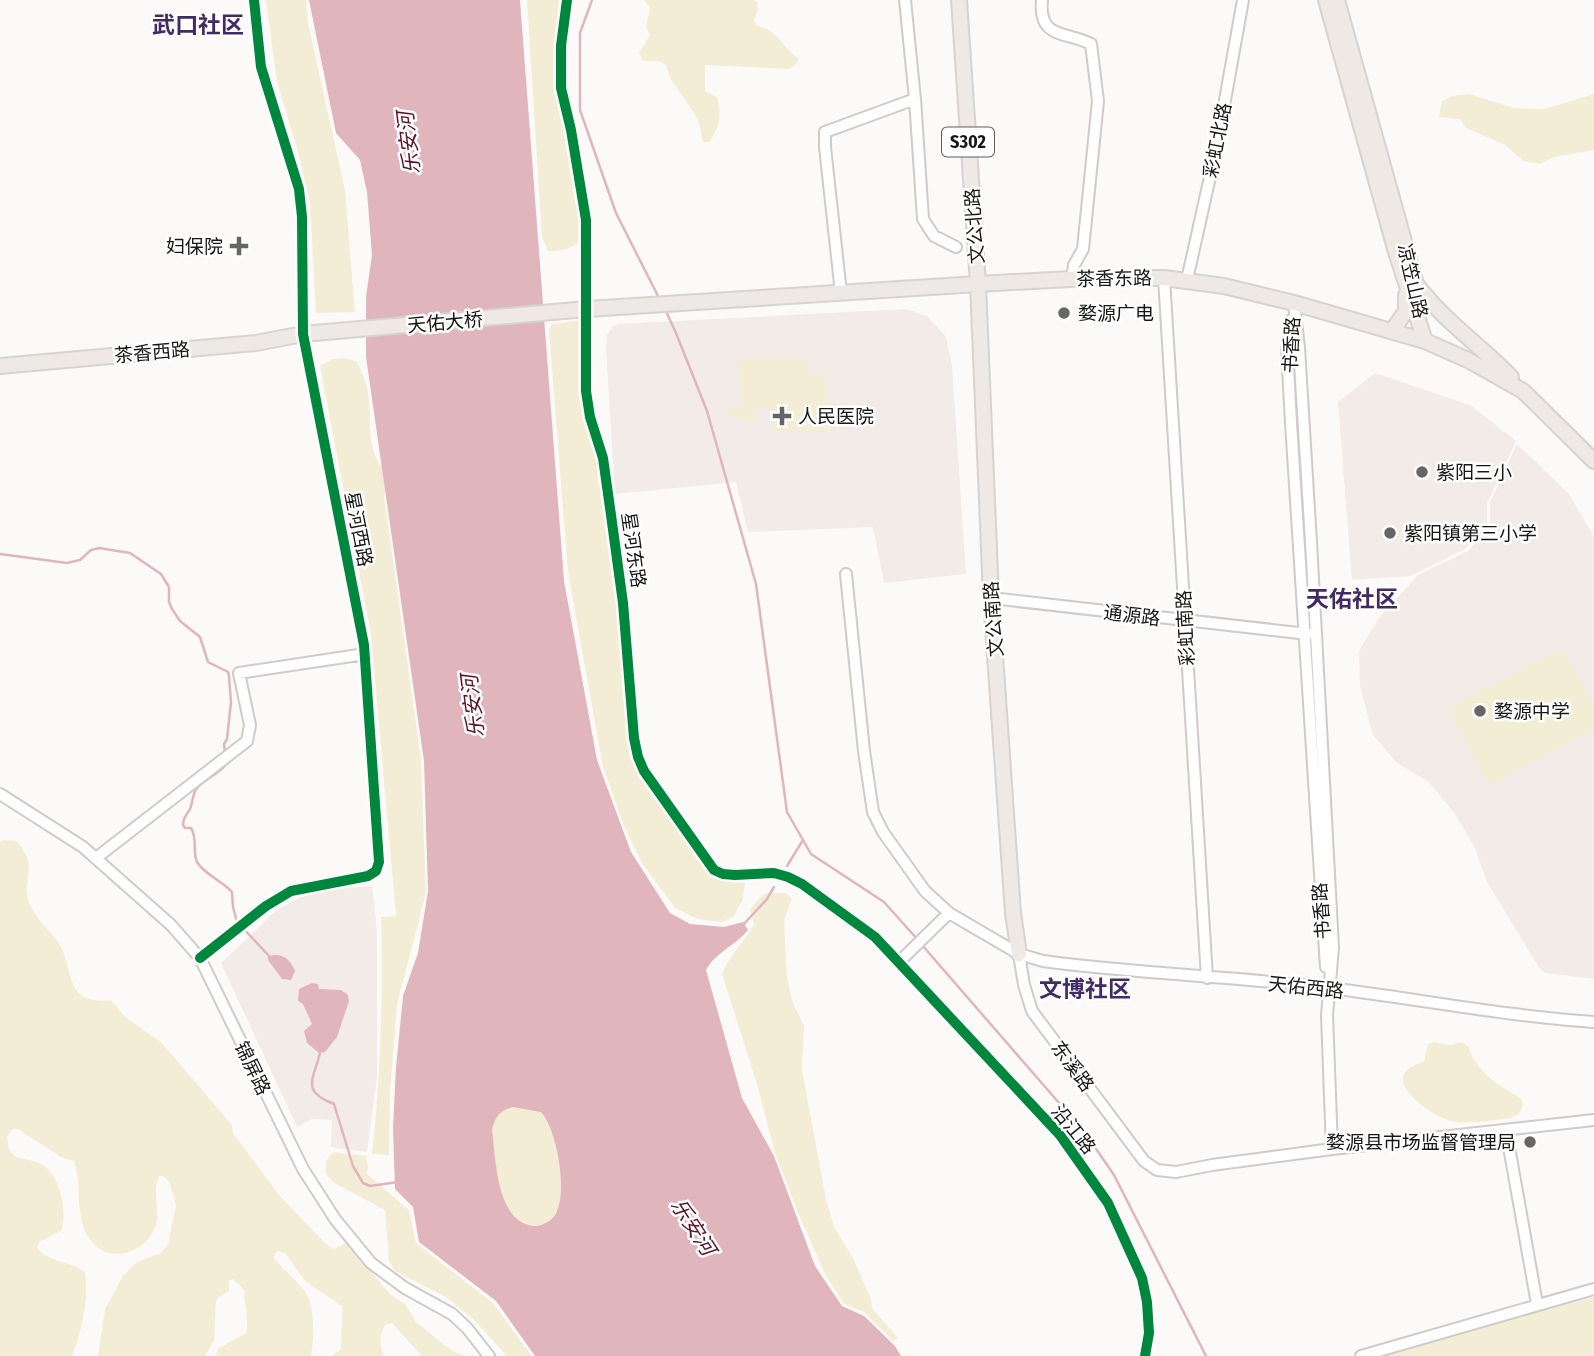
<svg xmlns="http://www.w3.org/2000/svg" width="1594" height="1356" viewBox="0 0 1594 1356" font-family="'Fira Sans Condensed','Noto Sans SC',sans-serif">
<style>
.built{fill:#f2ebe7}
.green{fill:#f4edd6}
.water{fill:#e1b5bc;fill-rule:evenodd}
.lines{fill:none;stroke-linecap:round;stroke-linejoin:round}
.stream{stroke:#e1b5bc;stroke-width:2.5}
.minor-casing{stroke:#cecccb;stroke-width:14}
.major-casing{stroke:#d5d4d3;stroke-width:18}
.minor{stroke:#fffefe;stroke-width:10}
.major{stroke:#eee9e4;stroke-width:14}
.cycleway-casing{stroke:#fff;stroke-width:15}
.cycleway{stroke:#00873e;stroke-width:10}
.poi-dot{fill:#686665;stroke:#fff;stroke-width:2.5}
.labels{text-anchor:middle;stroke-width:5;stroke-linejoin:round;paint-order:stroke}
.shield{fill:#fff;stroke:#5d5d5c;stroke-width:2}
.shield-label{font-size:18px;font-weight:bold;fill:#181716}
.street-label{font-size:19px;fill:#181716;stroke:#fff}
.poi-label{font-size:19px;fill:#181716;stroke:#fff;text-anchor:start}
.water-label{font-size:21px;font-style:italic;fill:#5e152b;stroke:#fff}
.quarter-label{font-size:23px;font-weight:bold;fill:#422a65;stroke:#fff}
</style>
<rect width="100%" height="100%" fill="#fcfaf8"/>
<path class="built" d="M 906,309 L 927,316 L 946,337 L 952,366 L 966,574 L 884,583 L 873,527 L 748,532 L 736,482 L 615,494 L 606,349 L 607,335 L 613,326 L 619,324 Z
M 1375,373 L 1470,405 L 1516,441 L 1487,503 L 1487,526 L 1465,549 L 1410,576 L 1352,580 L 1338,402 Z
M 1517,444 L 1569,494 L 1594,537 L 1594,979 L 1546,973 L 1540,969 L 1487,882 L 1475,848 L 1455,814 L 1429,782 L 1397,763 L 1373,735 L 1360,686 L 1359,651 L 1378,619 L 1418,575 L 1468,551 L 1490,527 L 1490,503 Z
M 372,886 L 377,932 L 377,1077 L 367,1152 L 331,1147 L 332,1120 L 312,1119 L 297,1127 L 221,963 L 277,910 L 301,897 L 335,889 Z"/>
<path class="green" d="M 266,0 L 306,0 L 308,23 L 345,190 L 355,312 L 316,313 L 310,204 L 298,151 L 277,82 Z
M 527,0 L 559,0 L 556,84 L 584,237 C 574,249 563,251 548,251 L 542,237 Z
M 644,0 L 753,0 L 757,2 L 758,10 L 754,19 L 756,25 C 780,32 781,46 799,59 L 794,66 L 788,69 L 705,65 L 705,91 L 717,97 C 722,115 720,127 709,142 L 703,142 L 698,119 L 670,78 L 666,65 L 658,61 L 643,61 L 639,53 L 650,35 L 646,27 L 650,8 Z
M 1469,94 L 1514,108 L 1544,109 L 1594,94 L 1594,150 L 1554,157 L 1540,164 L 1523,161 L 1505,145 L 1466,128 L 1460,119 L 1439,117 L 1442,101 L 1453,96 Z
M 582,320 L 593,406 L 609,475 L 635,757 L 705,864 L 731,878 L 745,883 L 743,899 L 734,916 L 722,922 L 697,919 L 675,908 L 642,863 L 623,824 L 603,767 L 568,572 L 549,330 L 552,324 Z
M 806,357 L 808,373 L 825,374 L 829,432 L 773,432 L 772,410 L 767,407 L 756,407 L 756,422 L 728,416 L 729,407 L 742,408 L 738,360 Z
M 342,358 L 356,361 C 362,371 366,381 368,392 C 373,417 364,455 387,471 L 388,483 L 384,496 L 421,759 L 426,893 L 397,1004 L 390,1093 L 389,1155 L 372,1154 C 381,1074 383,997 381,917 L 396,916 L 371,634 L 320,366 L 332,359 Z
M 1563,648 L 1594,706 L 1594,730 L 1489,785 L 1448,708 Z
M 4,840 L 17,841 C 41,872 20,877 29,902 C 35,920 55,933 63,951 C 68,963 70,987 81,995 C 89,1002 103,1000 112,1001 L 125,1017 L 161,1042 L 232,1125 L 233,1133 L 279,1195 L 325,1243 L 334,1249 L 347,1242 L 390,1294 L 405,1304 L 416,1322 L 452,1351 L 466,1356 L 422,1356 L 392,1323 L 385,1325 C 379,1336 379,1345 384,1356 L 332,1356 L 341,1349 L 342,1306 L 306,1282 L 285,1253 L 277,1251 L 273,1257 C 282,1268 294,1278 304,1290 C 316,1306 314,1337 311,1356 L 215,1356 L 219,1348 L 246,1333 C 249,1320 244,1304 244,1290 L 233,1279 L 229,1281 L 229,1291 L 218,1298 L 216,1302 L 214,1340 L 205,1356 L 98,1356 L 105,1309 L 123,1276 L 137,1262 L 161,1253 L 168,1244 L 176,1205 L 169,1181 L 163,1176 L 159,1176 C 152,1192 160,1209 156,1225 C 147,1253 110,1265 91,1241 C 73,1218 83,1185 74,1161 L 61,1157 L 18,1129 L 13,1129 L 7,1136 L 8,1147 L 14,1156 C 23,1159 33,1160 41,1164 C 60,1173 68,1213 61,1231 L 39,1242 L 37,1248 C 47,1262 71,1261 85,1272 C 89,1301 82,1329 72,1356 L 0,1356 L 0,842 Z
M 766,893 L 786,893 L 792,899 L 784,920 L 787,976 L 792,1001 L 804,1026 L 802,1070 L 826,1199 L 834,1227 L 853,1258 L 871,1299 L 872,1308 L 898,1338 L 893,1341 L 864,1312 L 844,1304 L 826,1276 L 798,1213 L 775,1153 L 757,1084 L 722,974 C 729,955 745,942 754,924 L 750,910 L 759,898 Z
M 1434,1042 L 1450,1045 L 1461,1042 L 1468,1046 C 1476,1072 1499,1086 1521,1098 L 1523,1106 L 1519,1114 L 1511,1118 C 1493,1120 1470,1125 1451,1121 C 1438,1119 1398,1092 1403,1077 C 1406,1067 1417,1065 1424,1061 L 1428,1044 Z
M 540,1091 L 569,1181 L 541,1265 L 399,1141 Z
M 333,1152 L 366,1156 L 368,1165 L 367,1174 L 409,1210 L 416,1243 L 493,1303 L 532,1356 L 507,1356 L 473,1319 L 446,1297 L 395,1271 L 389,1261 L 385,1210 L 334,1183 L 326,1174 L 326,1161 Z
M 1594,1297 L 1594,1356 L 1373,1356 Z"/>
<path class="water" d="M 309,0 L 520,0 L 564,581 L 597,760 L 631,852 L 670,913 L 690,924 L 724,927 L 743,922 L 748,930 C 735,946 716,952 706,970 L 742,1098 L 774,1156 L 815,1266 L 842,1306 L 864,1316 L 895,1346 L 901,1356 L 535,1356 L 496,1301 L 419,1242 L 413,1207 L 395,1189 L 393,1128 L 396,1068 L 403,996 L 418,953 L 428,891 L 424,761 L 366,357 L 366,297 L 372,255 L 367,192 L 360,160 L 336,133 ZM 513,1107 L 541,1112 C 557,1130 567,1188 557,1211 C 555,1219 543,1226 536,1226 C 496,1225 496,1159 492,1130 C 495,1117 500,1110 513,1107 Z
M 273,955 C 285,954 291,961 295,971 L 291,980 L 282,979 L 268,960 L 268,957 Z
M 312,983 L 318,984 L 319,989 L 341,990 L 348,995 L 349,1001 L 337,1037 L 325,1052 L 319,1053 L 307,1043 L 304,1031 L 312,1024 L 303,1004 L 298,1001 L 299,989 Z"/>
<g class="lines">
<path class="stream" d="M 592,0 L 580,33 L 580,110 L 616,213 L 660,300
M 665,309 L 676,333 L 707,411 L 756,584 L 787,812 L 811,854 L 884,902 L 918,940
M 0,554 L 67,563 L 80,560 L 91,550 L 99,548 L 130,553 L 161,574 L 169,587 L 169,602 L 172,609 L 180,621 L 200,637 L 208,662 L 228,672 L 229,676 L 231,702 L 227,739 L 224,744 L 225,753
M 227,763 C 220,774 205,778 197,788 C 192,794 193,803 190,809 C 186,816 183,817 183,825 L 185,828 L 191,828 C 198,839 192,851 197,862 C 204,874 222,881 232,892 L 233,907 L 237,922
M 787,866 L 803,840
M 743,925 L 767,899 L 774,887
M 242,927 L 271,958
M 922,945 L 1086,1134 L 1114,1175 L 1206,1356
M 320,1053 C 313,1081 301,1091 334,1104 L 353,1166 L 363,1183 L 370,1186 L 398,1182"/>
<g class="minor-casing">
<path id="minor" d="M 567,0 L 561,46 L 561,88 L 571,130 L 586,220 L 586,391 L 590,417 L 603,458 L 611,515 L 623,603 L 634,738 L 638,757 L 644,771 L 714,870 L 723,874 L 735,875 L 774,873 L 788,877 L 802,884 L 875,937 L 1060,1135 L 1108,1203 L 1142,1278 L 1147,1302 L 1149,1333 L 1145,1356
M 905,0 L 915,99 L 923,219 L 934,236 L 956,247
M 1042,0 C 1038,40 1067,31 1091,44 L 1098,101 L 1083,249 L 1074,265 L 1072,279
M 1164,278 L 1207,978
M 1187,280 L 1216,150 L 1243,0
M 841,293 L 825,147 L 825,132 L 915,99
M 1294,303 L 1299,348 L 1311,542 L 1333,948 L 1327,1015 L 1332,1149
M 1291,320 L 1287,348 L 1291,423 L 1326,967
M 846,574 L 864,751 L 873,812 L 883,832 L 925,891 L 949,913 L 1019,954 L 1043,961 C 1138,974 1234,976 1330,988 C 1418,999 1505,1016 1594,1022
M 991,598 L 1308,634
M 0,794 L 83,847 L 171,925 L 200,958 L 303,1169 L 335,1219 L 371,1263 L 405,1288 L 452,1314 L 467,1328 L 489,1356
M 96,858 L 247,741 L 250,725 L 239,673 L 365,654
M 1019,954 L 1024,985 L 1032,1011 L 1144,1161 L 1157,1170 L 1176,1172 L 1212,1165 L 1332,1149 L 1594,1120
M 200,958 L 266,906 L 291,891 L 368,876 L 376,871 L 379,862 L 364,645 L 303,334 L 302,217 L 299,189 L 261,67 L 254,0
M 899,962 L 949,913
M 1506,1130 L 1537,1304
M 1361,1356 L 1594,1289"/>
</g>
<g class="major-casing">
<path id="major" d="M 959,0 L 978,284 L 991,598 L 1013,913 L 1019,954
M 1326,0 L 1396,252 L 1425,341
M 1337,0 L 1417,288
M 1414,281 C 1442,320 1478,343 1511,377
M 1392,331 L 1406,311 L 1406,295
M 0,366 L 256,343 L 303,334 L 587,309 L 978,284 L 1088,278 L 1164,278 L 1224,286 L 1294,303 L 1425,341 L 1468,360 L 1523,391 L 1594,461"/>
</g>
<use href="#minor" class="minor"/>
<use href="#major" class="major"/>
<g class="cycleway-casing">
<path id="cycleway" d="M 567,0 L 561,46 L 561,88 L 571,130 L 586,220 L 586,391 L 590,417 L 603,458 L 611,515 L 623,603 L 634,738 L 638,757 L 644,771 L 714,870 L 723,874 L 735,875 L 774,873 L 788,877 L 802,884 L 875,937 L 1060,1135 L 1108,1203 L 1142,1278 L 1147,1302 L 1149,1333 L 1145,1356
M 200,958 L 266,906 L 291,891 L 368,876 L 376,871 L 379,862 L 364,645 L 303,334 L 302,217 L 299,189 L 261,67 L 254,0"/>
</g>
<use href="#cycleway" class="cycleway"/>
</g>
<g class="poi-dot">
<path d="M235.5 235.5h7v7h7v7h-7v7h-7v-7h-7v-7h7z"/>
<circle cx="1064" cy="313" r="7"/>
<path d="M778.5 405.5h7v7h7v7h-7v7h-7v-7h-7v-7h7z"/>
<circle cx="1422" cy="472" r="7"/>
<circle cx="1390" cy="533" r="7"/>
<circle cx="1480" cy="711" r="7"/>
<circle cx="1530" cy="1142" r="7"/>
</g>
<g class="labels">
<rect class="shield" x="942" y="127.5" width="52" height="29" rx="5"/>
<g class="shield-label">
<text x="968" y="148">S302</text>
</g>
<g class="street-label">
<text transform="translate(1217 140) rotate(-79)" y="7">彩虹北路</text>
<text transform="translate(974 226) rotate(-94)" y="7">文公北路</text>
<text transform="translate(1114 278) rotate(-1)" y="7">茶香东路</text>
<text transform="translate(1413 281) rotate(77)" y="7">凉笠山路</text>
<text transform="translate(445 322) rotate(-5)" y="7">天佑大桥</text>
<text transform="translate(1291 345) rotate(-87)" y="7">书香路</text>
<text transform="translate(152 352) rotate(-5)" y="7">茶香西路</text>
<text transform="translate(359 529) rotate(79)" y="7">星河西路</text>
<text transform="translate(634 550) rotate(82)" y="7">星河东路</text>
<text transform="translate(1132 615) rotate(7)" y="7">通源路</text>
<text transform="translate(993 619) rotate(-94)" y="7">文公南路</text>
<text transform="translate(1185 628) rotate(-93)" y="7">彩虹南路</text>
<text transform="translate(1321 911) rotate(-94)" y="7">书香路</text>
<text transform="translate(1306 987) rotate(6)" y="7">天佑西路</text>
<text transform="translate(1073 1066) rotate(54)" y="7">东溪路</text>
<text transform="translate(253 1068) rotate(64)" y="7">锦屏路</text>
<text transform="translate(1074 1129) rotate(51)" y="7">沿江路</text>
</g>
<g class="poi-label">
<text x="223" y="253" text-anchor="end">妇保院</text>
<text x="1078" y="320">婺源广电</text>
<text x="798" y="423">人民医院</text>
<text x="1436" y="479">紫阳三小</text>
<text x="1404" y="540">紫阳镇第三小学</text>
<text x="1494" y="718">婺源中学</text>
<text x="1516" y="1149" text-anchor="end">婺源县市场监督管理局</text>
</g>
<g class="water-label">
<text transform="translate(409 143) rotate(-97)" y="7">乐安河</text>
<text transform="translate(473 706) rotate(-97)" y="7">乐安河</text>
<text transform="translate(693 1227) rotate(57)" y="7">乐安河</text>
</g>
<g class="quarter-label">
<text x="198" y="33">武口社区</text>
<text x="1352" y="607">天佑社区</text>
<text x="1085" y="997">文博社区</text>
</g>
</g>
</svg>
